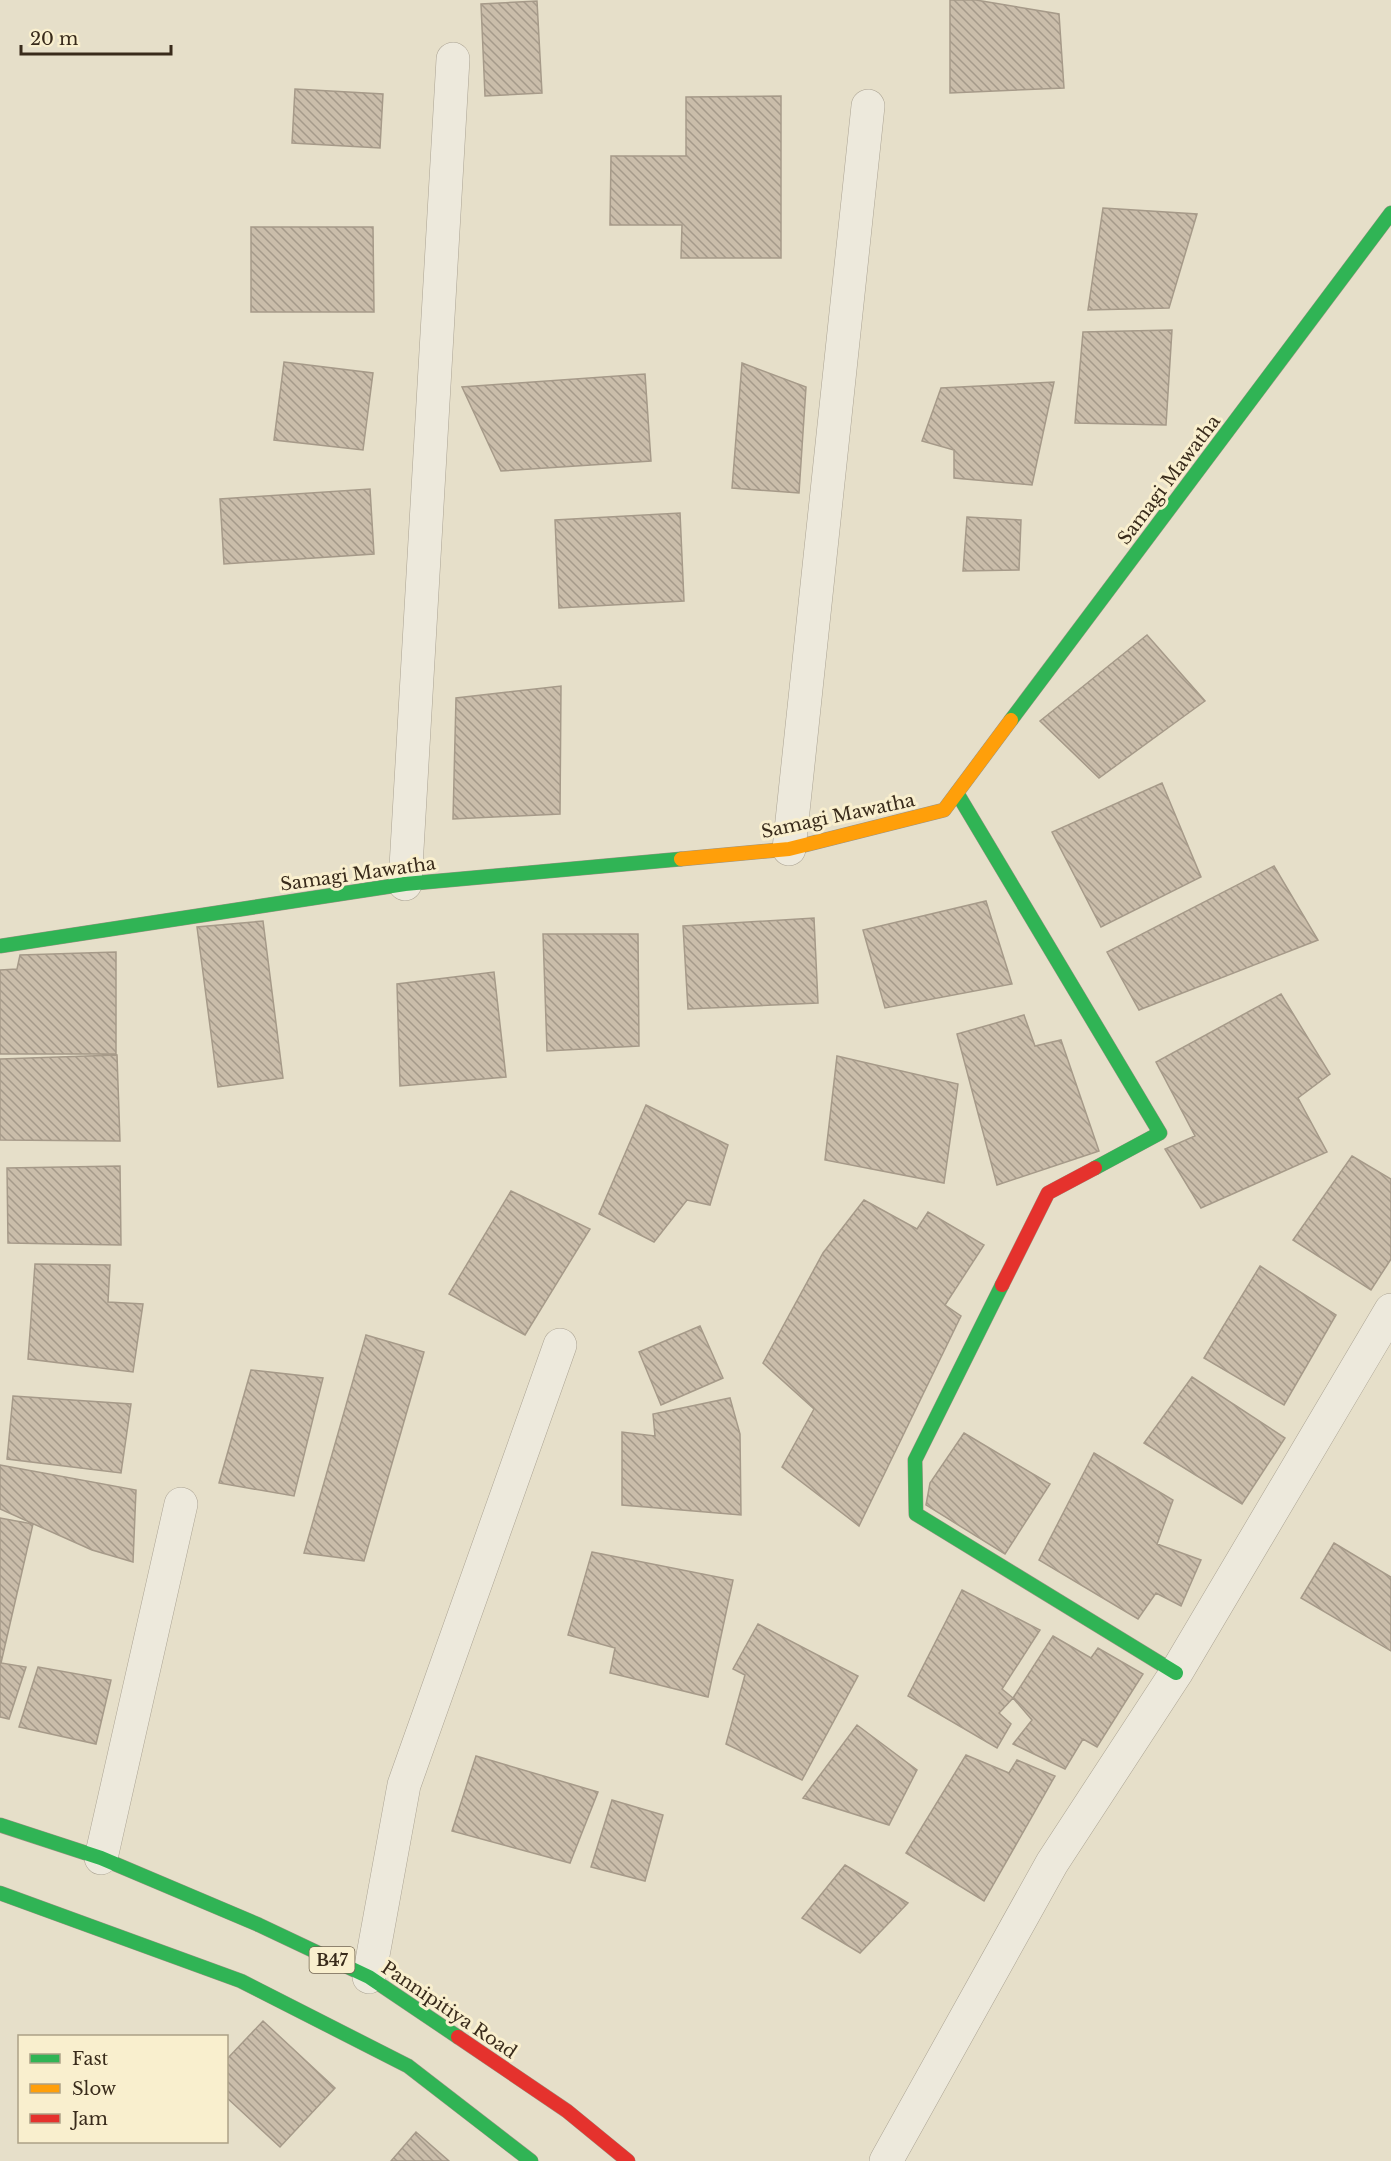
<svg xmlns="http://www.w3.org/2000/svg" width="1391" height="2161" viewBox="0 0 1391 2161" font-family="'Libre Baskerville',serif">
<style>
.building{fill:url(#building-back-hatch);stroke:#a69a89;stroke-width:1.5}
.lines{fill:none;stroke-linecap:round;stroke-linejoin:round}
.street-casing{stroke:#aba393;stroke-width:34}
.fast-casing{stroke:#9a9383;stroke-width:15}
.slow-casing{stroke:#9a9383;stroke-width:15}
.jam-casing{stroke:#9a9383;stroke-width:15}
.street{stroke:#ede9dc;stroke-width:33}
.fast{stroke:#30b455;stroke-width:14}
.slow{stroke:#ff9f0a;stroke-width:14}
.jam{stroke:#e5322d;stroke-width:14}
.labels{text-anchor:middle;stroke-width:6;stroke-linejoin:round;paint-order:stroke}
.shield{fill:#f9efce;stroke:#736651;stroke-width:1.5}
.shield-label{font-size:16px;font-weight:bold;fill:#392b1b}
.street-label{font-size:18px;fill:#392b1b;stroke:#f9efce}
</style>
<defs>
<pattern id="building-back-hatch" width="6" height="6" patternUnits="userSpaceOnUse" patternTransform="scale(1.5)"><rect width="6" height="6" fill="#cabdaa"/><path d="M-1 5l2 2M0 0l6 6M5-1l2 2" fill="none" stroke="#a59a8a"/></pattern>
</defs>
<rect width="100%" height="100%" fill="#e6dfc9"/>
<path class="building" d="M 950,0 L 976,0 L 1059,14 L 1064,88 L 950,93 Z
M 537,1 L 542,93 L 485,96 L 481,4 Z
M 295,89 L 383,94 L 380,148 L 292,143 Z
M 781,96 L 781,258 L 681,258 L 682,225 L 610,225 L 611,156 L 686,156 L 686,97 Z
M 1103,208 L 1197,214 L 1169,308 L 1088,310 Z
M 251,227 L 373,227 L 374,312 L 251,312 Z
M 1172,330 L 1166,425 L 1075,423 L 1083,332 Z
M 284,362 L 373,373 L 363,450 L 274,440 Z
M 742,363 L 806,387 L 799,493 L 732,488 Z
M 645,374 L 651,461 L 501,471 L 462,387 Z
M 1054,382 L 1032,485 L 954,478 L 954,450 L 922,441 L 941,388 Z
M 370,489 L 374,554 L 224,564 L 220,499 Z
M 680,513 L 684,601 L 559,608 L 555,520 Z
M 967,517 L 1021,520 L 1019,570 L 963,571 Z
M 1147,635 L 1205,701 L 1099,778 L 1040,721 Z
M 561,686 L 560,814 L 453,819 L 456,698 Z
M 1162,783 L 1201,877 L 1101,927 L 1052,832 Z
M 1274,866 L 1318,940 L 1139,1010 L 1107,952 Z
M 986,901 L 1012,984 L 885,1008 L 863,930 Z
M 814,918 L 818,1003 L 688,1009 L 683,926 Z
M 263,921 L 283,1078 L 218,1087 L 197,927 Z
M 543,934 L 638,934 L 639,1046 L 547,1051 Z
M 116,952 L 116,1054 L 0,1054 L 0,970 L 17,969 L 20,955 Z
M 494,972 L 506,1077 L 400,1086 L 397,984 Z
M 1281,994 L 1330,1074 L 1298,1098 L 1327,1152 L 1201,1208 L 1165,1149 L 1195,1136 L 1156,1062 Z
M 1024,1015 L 1035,1046 L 1061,1040 L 1099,1151 L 997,1185 L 957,1034 Z
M 117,1055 L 120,1141 L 0,1140 L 0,1059 Z
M 837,1056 L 958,1084 L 944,1183 L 825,1160 Z
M 646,1105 L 728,1145 L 710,1205 L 687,1200 L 654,1242 L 599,1214 Z
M 1352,1156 L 1391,1179 L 1391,1259 L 1371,1290 L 1293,1240 Z
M 120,1166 L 121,1245 L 8,1243 L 7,1168 Z
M 511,1191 L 590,1229 L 525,1335 L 449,1294 Z
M 864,1200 L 917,1229 L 928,1212 L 984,1245 L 945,1305 L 961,1316 L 859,1526 L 782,1467 L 814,1409 L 763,1363 L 823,1253 Z
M 35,1264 L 110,1265 L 108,1302 L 143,1304 L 133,1372 L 28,1359 Z
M 1260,1266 L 1336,1315 L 1284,1405 L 1204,1358 Z
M 700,1326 L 723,1378 L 661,1405 L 639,1352 Z
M 366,1335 L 424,1352 L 364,1561 L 304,1553 Z
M 251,1370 L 323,1378 L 294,1496 L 219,1483 Z
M 1192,1377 L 1285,1438 L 1242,1504 L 1144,1443 Z
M 13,1396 L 131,1404 L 121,1473 L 7,1459 Z
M 730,1398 L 740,1434 L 741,1515 L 622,1505 L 622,1432 L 655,1436 L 653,1414 Z
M 964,1433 L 1050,1484 L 1005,1554 L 926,1505 L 930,1483 Z
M 1094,1453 L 1173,1500 L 1157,1544 L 1201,1560 L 1181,1606 L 1156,1593 L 1138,1619 L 1039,1560 Z
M 0,1465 L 136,1490 L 133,1562 L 92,1550 L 0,1509 Z
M 0,1518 L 33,1524 L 1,1663 L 26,1667 L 9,1719 L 0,1717 Z
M 1334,1543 L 1391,1577 L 1391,1651 L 1301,1598 Z
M 592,1552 L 733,1580 L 708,1697 L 610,1673 L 615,1648 L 568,1635 Z
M 962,1590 L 1040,1630 L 1002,1689 L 1013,1698 L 999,1713 L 1011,1724 L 997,1748 L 908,1696 Z
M 758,1624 L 858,1676 L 802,1780 L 726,1744 L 745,1675 L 733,1669 Z
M 1053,1636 L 1091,1658 L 1098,1648 L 1143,1674 L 1097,1747 L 1083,1739 L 1065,1769 L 1013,1744 L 1032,1720 L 1013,1698 Z
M 38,1667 L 111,1680 L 96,1744 L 19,1727 Z
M 857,1725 L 917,1770 L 889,1825 L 803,1798 Z
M 966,1755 L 1009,1773 L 1017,1760 L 1055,1776 L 984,1901 L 906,1853 Z
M 476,1756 L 598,1792 L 570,1863 L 452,1831 Z
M 612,1800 L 663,1815 L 645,1881 L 591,1867 Z
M 845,1865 L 908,1903 L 860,1953 L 802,1918 Z
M 263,2021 L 335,2088 L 280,2147 L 226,2097 L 226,2060 Z
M 416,2132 L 449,2161 L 391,2161 Z"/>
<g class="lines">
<g class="street-casing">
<path id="street" d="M 789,849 L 868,106
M 405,884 L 453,59
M 101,1858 L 181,1504
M 369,1977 L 404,1785 L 560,1345
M 886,2161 L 1052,1863 L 1176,1673 L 1391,1310"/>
</g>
<g class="fast-casing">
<path id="fast" d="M 1011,720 L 1391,213
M 957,793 L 1160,1133 L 1095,1168
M 0,946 L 405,884 L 681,859
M 1002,1285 L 915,1460 L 916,1514 L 1176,1673
M 0,1825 L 101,1858 L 259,1925 L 369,1977 L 458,2037
M 0,1893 L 241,1981 L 408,2066 L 531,2161"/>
</g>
<g class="slow-casing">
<path id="slow" d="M 681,859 L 789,849 L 944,810 L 1011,720"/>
</g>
<g class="jam-casing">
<path id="jam" d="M 1002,1285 L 1048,1193 L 1095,1168
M 458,2037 L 567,2111 L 628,2161"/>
</g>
<use href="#street" class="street"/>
<use href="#fast" class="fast"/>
<use href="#slow" class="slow"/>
<use href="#jam" class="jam"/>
</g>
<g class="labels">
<rect class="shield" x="309.5" y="1947" width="45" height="26" rx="4.5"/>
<g class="shield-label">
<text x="332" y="1966">B47</text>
</g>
<g class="street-label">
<text transform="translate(1169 480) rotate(-53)" y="6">Samagi Mawatha</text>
<text transform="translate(838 816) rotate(-12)" y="6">Samagi Mawatha</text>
<text transform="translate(358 874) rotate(-8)" y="6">Samagi Mawatha</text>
<text transform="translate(449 2010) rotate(34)" y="6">Pannipitiya Road</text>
</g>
</g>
<rect x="18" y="2035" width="210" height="108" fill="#f9efce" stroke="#aca186" stroke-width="1.5"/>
<rect x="30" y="2054" width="30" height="9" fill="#30b455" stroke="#aca186" stroke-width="1.5"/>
<text x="72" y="2065" font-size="18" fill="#392b1b">Fast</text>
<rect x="30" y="2084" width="30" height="9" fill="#ff9f0a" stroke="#aca186" stroke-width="1.5"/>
<text x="72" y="2095" font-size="18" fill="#392b1b">Slow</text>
<rect x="30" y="2114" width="30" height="9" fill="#e5322d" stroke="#aca186" stroke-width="1.5"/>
<text x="72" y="2125" font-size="18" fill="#392b1b">Jam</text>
<path d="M21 45v9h150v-9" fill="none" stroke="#392b1b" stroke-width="3"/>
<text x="30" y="45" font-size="18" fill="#392b1b" stroke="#f9efce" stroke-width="4.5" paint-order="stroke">20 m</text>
</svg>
